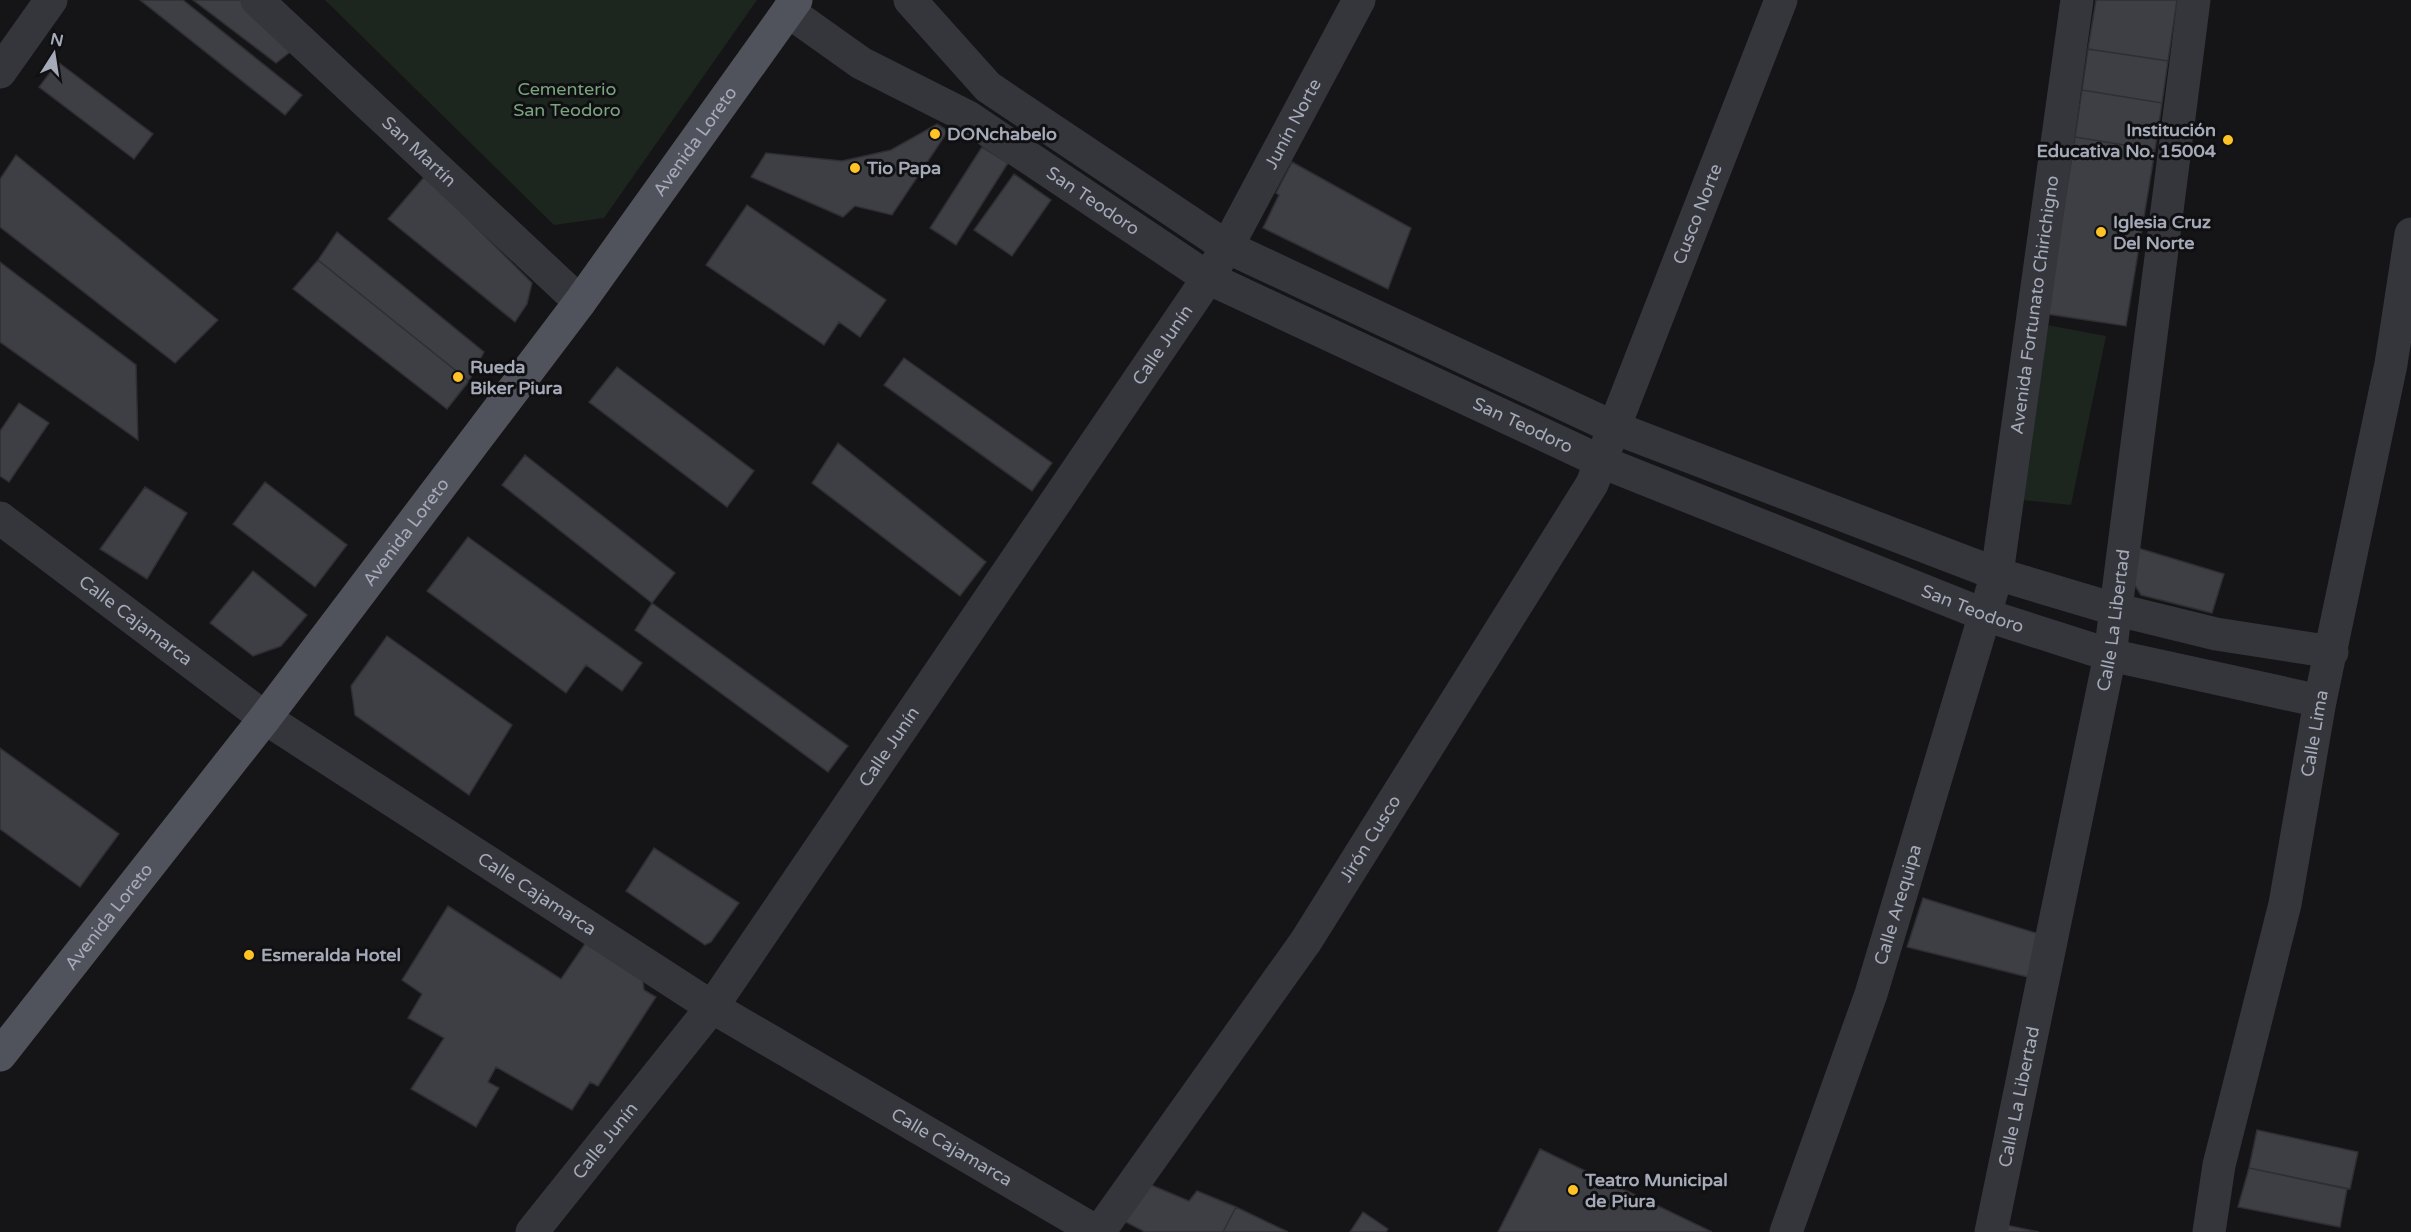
<svg xmlns="http://www.w3.org/2000/svg" width="2411" height="1232" viewBox="0 0 2411 1232" font-family="'Varela Round',sans-serif">
<style>
.green{fill:#1c251e}
.building{fill:#3e3f45;stroke:#2f2f33;stroke-width:1.5}
.lines{fill:none;stroke-linecap:round;stroke-linejoin:round}
.minor{stroke:#35363c;stroke-width:33}
.major{stroke:#51535c;stroke-width:33}
.poi-dot{fill:#ffc325;stroke:#101012;stroke-width:2}
.labels{text-anchor:middle;stroke-width:6;stroke-linejoin:round;paint-order:stroke}
.park-label{font-size:18px;fill:#7aa580;stroke:#101012}
.street-label{font-size:18px;fill:#a5aab9;stroke:#101012}
.poi-label{font-size:18px;font-weight:bold;fill:#a5aab9;stroke:#101012;text-anchor:start}
</style>
<rect width="100%" height="100%" fill="#151517"/>
<path class="green" d="M 325,0 L 757,0 L 604,218 L 554,225 Z
M 2047,325 L 2106,336 L 2071,505 L 2021,500 Z"/>
<path class="building" d="M 140,0 L 183,0 L 302,95 L 285,115 Z
M 193,0 L 253,0 L 299,45 L 276,63 Z
M 2096,0 L 2177,0 L 2168,61 L 2088,49 Z
M 2088,49 L 2168,61 L 2162,103 L 2082,90 Z
M 58,62 L 153,134 L 134,159 L 39,87 Z
M 2082,90 L 2162,103 L 2155,150 L 2075,137 Z
M 937,124 L 948,131 L 892,215 L 855,206 L 843,217 L 751,177 L 766,153 L 842,161 L 891,150 Z
M 2075,137 L 2155,150 L 2126,326 L 2047,314 Z
M 982,147 L 1008,163 L 956,245 L 930,228 Z
M 16,155 L 218,320 L 175,363 L 0,227 L 0,179 Z
M 1292,162 L 1411,228 L 1388,289 L 1263,228 L 1279,195 L 1276,193 Z
M 1014,174 L 1051,200 L 1012,256 L 974,230 Z
M 425,176 L 532,283 L 527,304 L 515,322 L 388,219 Z
M 747,205 L 886,300 L 860,337 L 839,322 L 824,345 L 706,265 Z
M 337,232 L 484,352 L 469,381 L 318,260 Z
M 318,260 L 469,381 L 447,409 L 293,289 Z
M 0,262 L 136,365 L 138,440 L 0,342 Z
M 904,358 L 1052,463 L 1032,491 L 884,385 Z
M 617,367 L 754,471 L 727,507 L 589,402 Z
M 19,403 L 49,423 L 9,482 L 0,476 L 0,431 Z
M 838,443 L 986,562 L 960,596 L 812,483 Z
M 525,455 L 675,573 L 652,603 L 502,485 Z
M 265,482 L 347,545 L 315,587 L 233,524 Z
M 145,487 L 187,513 L 147,579 L 100,549 Z
M 468,537 L 642,663 L 622,691 L 586,665 L 566,693 L 427,591 Z
M 2128,545 L 2224,574 L 2212,613 L 2141,595 L 2123,566 Z
M 253,571 L 307,615 L 281,646 L 253,656 L 210,623 Z
M 652,603 L 848,746 L 828,772 L 635,630 Z
M 387,636 L 512,725 L 469,795 L 355,715 L 351,686 Z
M 0,748 L 119,834 L 80,887 L 0,829 Z
M 654,848 L 739,903 L 711,942 L 705,945 L 626,891 Z
M 1923,898 L 2039,934 L 2028,977 L 1907,947 Z
M 448,906 L 561,979 L 591,935 L 641,968 L 644,990 L 656,997 L 598,1086 L 590,1082 L 572,1110 L 496,1067 L 488,1082 L 499,1088 L 476,1127 L 411,1089 L 444,1038 L 408,1018 L 422,994 L 402,980 Z
M 2257,1130 L 2358,1152 L 2350,1189 L 2249,1168 Z
M 1540,1149 L 1712,1232 L 1498,1232 Z
M 2249,1168 L 2347,1189 L 2340,1227 L 2238,1207 Z
M 1144,1182 L 1189,1201 L 1197,1191 L 1236,1207 L 1223,1232 L 1145,1232 L 1120,1219 Z
M 1236,1207 L 1288,1232 L 1223,1232 Z
M 1363,1212 L 1388,1229 L 1386,1232 L 1350,1232 Z
M 1997,1223 L 2039,1232 L 1995,1232 Z"/>
<g class="lines">
<g class="minor">
<path id="s1" d="M 257,0 L 580,302"/>
<path d="M 910,0 L 988,87 L 1227,247 L 1615,428 L 1997,574 L 2114,609 L 2216,634 L 2332,652"/>
<path id="s2" d="M 788,11 L 861,63 L 968,117 L 1208,278 L 1602,462 L 1985,615 L 2110,655 L 2320,701"/>
<path d="M 0,72 L 51,0"/>
<path id="s3" d="M 0,518 L 265,718 L 712,1007 L 1097,1232"/>
<path id="s4" d="M 532,1232 L 712,1007 L 1208,278 L 1227,247 L 1359,0"/>
<path id="s5" d="M 1099,1232 L 1306,941 L 1592,484 L 1781,0"/>
<path id="s6" d="M 1786,1232 L 1871,994 L 1997,574 L 2077,0"/>
<path id="s7" d="M 1991,1232 L 2110,655 L 2194,0"/>
<path id="s8" d="M 2209,1232 L 2219,1165 L 2285,904 L 2320,701 L 2391,364 L 2411,234"/>
</g>
<path class="major" id="s9" d="M 0,1055 L 265,718 L 580,302 L 796,0"/>
</g>
<g class="poi-dot">
<circle cx="935" cy="134" r="6"/>
<circle cx="2228" cy="140" r="6"/>
<circle cx="855" cy="168" r="6"/>
<circle cx="2101" cy="232" r="6"/>
<circle cx="458" cy="377" r="6"/>
<circle cx="249" cy="955" r="6"/>
<circle cx="1573" cy="1190" r="6"/>
</g>
<g class="labels">
<g class="park-label">
<text x="567" y="95">Cementerio<tspan x="567" dy="21">San Teodoro</tspan></text>
</g>
<g class="street-label">
<text dy="6" stroke="none"><textPath href="#s4" startOffset="1346">Junín Norte</textPath></text>
<text dy="6" stroke="none"><textPath href="#s9" startOffset="1148">Avenida Loreto</textPath></text>
<text dy="6" stroke="none"><textPath href="#s1" startOffset="222">San Martín</textPath></text>
<text dy="6" stroke="none"><textPath href="#s2" startOffset="360">San Teodoro</textPath></text>
<text dy="6" stroke="none"><textPath href="#s5" startOffset="1186">Cusco Norte</textPath></text>
<text dy="6" stroke="none"><textPath href="#s6" startOffset="963">Avenida Fortunato Chirichigno</textPath></text>
<text dy="6" stroke="none"><textPath href="#s4" startOffset="1089">Calle Junín</textPath></text>
<text dy="6" stroke="none"><textPath href="#s2" startOffset="846">San Teodoro</textPath></text>
<text dy="6" stroke="none"><textPath href="#s9" startOffset="662">Avenida Loreto</textPath></text>
<text dy="6" stroke="none"><textPath href="#s2" startOffset="1332">San Teodoro</textPath></text>
<text dy="6" stroke="none"><textPath href="#s7" startOffset="624">Calle La Libertad</textPath></text>
<text dy="6" stroke="none"><textPath href="#s3" startOffset="170">Calle Cajamarca</textPath></text>
<text dy="6" stroke="none"><textPath href="#s8" startOffset="510">Calle Lima</textPath></text>
<text dy="6" stroke="none"><textPath href="#s4" startOffset="603">Calle Junín</textPath></text>
<text dy="6" stroke="none"><textPath href="#s5" startOffset="478">Jirón Cusco</textPath></text>
<text dy="6" stroke="none"><textPath href="#s3" startOffset="656">Calle Cajamarca</textPath></text>
<text dy="6" stroke="none"><textPath href="#s6" startOffset="346">Calle Arequipa</textPath></text>
<text dy="6" stroke="none"><textPath href="#s9" startOffset="176">Avenida Loreto</textPath></text>
<text dy="6" stroke="none"><textPath href="#s7" startOffset="138">Calle La Libertad</textPath></text>
<text dy="6" stroke="none"><textPath href="#s4" startOffset="117">Calle Junín</textPath></text>
<text dy="6" stroke="none"><textPath href="#s3" startOffset="1142">Calle Cajamarca</textPath></text>
</g>
<g class="poi-label">
<text x="2216" y="136" text-anchor="end">Institución<tspan x="2216" dy="21">Educativa No. 15004</tspan></text>
<text x="947" y="140">DONchabelo</text>
<text x="867" y="174">Tio Papa</text>
<text x="2113" y="228">Iglesia Cruz<tspan x="2113" dy="21">Del Norte</tspan></text>
<text x="470" y="373">Rueda<tspan x="470" dy="21">Biker Piura</tspan></text>
<text x="261" y="961">Esmeralda Hotel</text>
<text x="1585" y="1186">Teatro Municipal<tspan x="1585" dy="21">de Piura</tspan></text>
</g>
</g>
<g transform="translate(54 54) rotate(12)" stroke="#101012" stroke-width="4.5" paint-order="stroke">
<path d="M0-4.5L10 22L0 15L-10 22Z" fill="#a5aab9"/>
<text y="-9" font-size="16" font-weight="bold" text-anchor="middle" fill="#a5aab9">N</text>
</g>
</svg>
